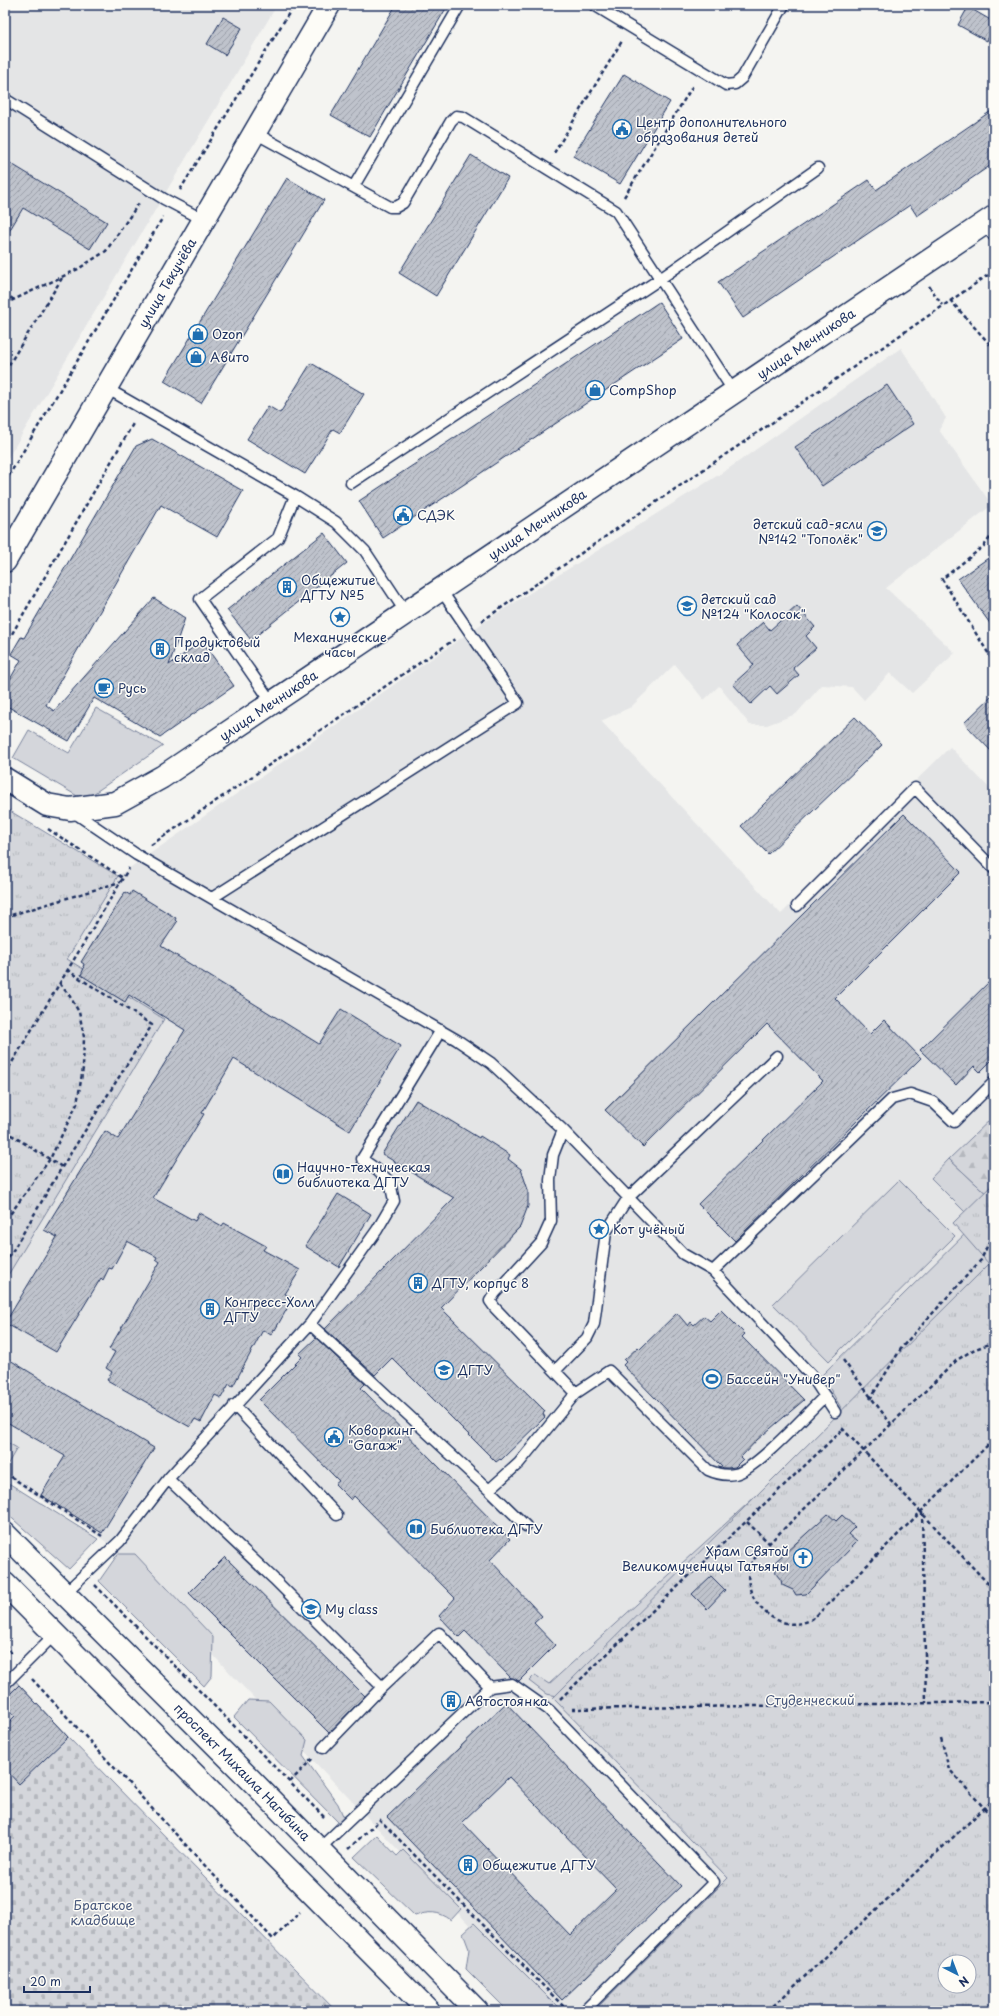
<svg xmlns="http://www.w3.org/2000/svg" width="999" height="2016" viewBox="0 0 999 2016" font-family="'Playpen Sans',sans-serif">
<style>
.built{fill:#e4e5e6}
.grass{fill:#d4d6db;stroke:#78829c}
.forest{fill:url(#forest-firs);stroke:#78829c}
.cemetery{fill:url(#cemetery-stones);stroke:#78829c}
.park{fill:url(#park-tufts);stroke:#78829c;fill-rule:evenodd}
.building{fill:url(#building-hatch);stroke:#1b2f5e;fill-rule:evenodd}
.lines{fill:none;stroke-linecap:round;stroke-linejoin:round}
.lane-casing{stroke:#1b2f5e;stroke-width:13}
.secondary-casing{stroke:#1b2f5e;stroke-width:25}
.primary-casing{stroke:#1b2f5e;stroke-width:25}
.path{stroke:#1b2f5e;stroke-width:2.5;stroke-dasharray:4 3;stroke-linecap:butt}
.lane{stroke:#fdfcf7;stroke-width:10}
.secondary{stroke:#fdfcf7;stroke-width:22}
.primary{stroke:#fdfcf7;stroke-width:22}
.labels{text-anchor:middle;stroke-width:3;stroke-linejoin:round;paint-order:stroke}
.poi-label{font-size:13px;fill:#1b2f5e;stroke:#fdfcf7;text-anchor:start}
.street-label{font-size:13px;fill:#1b2f5e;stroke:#fdfcf7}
.park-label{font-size:13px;fill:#49597d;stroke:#fdfcf7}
</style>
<defs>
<pattern id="forest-firs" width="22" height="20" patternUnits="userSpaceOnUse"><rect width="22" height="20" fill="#d4d6db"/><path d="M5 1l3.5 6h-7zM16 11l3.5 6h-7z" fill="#b5b8be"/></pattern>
<pattern id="cemetery-stones" width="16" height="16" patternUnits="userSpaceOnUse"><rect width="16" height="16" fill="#d4d6db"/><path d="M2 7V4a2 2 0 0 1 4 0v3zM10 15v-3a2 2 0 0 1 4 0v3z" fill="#b5b8be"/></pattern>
<pattern id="park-tufts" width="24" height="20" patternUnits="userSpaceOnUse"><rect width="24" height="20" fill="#d4d6db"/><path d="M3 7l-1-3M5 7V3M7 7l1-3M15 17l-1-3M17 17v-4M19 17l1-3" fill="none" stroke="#b5b8be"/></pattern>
<pattern id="building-hatch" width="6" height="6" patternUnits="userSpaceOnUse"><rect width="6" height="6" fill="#bfc3cc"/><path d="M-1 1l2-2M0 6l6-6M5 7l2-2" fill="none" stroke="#9a9fa9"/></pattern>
</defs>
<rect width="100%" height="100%" fill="#f4f4f1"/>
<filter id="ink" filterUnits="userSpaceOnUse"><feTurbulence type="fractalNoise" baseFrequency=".025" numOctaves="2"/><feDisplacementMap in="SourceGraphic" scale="8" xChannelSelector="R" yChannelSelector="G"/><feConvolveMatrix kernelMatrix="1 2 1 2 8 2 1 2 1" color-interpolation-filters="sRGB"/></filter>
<g filter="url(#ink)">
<path class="built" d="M 5,5 L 277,5 L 5,463 Z
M 901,348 L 946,418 L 939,430 L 992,505 L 886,588 L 955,653 L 912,693 L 890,673 L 864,700 L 852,687 L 822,685 L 796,714 L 767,725 L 750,725 L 719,686 L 704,700 L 675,664 L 631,707 L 601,721 L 781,914 L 950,747 L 994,793 L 994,1183 L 989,1264 L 554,1698 L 728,1878 L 594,2011 L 551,2011 L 105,1541 L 5,1476 L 5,808 L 118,876 L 493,616 L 728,469 Z"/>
<path class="grass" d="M 96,708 L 163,746 L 84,800 L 13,758 L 29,730 L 69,753 Z
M 949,1159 L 990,1197 L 994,1308 L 844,1413 L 822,1375 L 976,1223 L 931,1178 Z
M 899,1180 L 955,1236 L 829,1361 L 773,1304 Z
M 817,1437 L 558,1696 L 546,1694 L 529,1681 L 535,1675 L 549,1684 L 757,1495 Z
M 5,1441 L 17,1448 L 6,1467 L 5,1466 Z
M 10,1484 L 98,1539 L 69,1569 L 5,1512 L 5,1493 Z
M 118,1554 L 135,1554 L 213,1637 L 212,1676 L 204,1686 L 99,1581 Z
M 248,1700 L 269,1701 L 307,1740 L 303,1756 L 338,1804 L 344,1818 L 339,1823 L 234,1717 Z
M 377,1835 L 397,1856 L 403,1850 L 461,1909 L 451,1920 C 439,1911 428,1911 415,1916 L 354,1857 Z
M 474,1923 L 562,2011 L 508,2011 L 466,1969 L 469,1949 L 463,1933 Z"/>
<path class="forest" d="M 994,1116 L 994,1193 L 990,1197 L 949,1159 Z"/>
<path class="cemetery" d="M 5,1667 L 19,1685 L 68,1737 L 336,2011 L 5,2011 Z"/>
<path class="park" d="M 5,808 L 118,876 L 67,959 L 164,1019 L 5,1280 Z
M 994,1183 L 994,2011 L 594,2011 L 728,1878 L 553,1698 L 989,1264 L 953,1223 ZM 945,1962 L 969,1962 L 969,1986 L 945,1986 Z"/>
<path class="building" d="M 396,5 L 448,5 L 370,137 L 331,115 Z
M 968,7 L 994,22 L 994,27 L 987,41 L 958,25 Z
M 223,17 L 242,28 L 225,55 L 207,44 Z
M 624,74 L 670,102 L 620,184 L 573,156 Z
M 994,109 L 994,163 L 917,216 L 910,205 L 743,318 L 718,282 L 869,180 L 876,190 Z
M 471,155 L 508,178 L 436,296 L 399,273 Z
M 5,160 L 107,222 L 90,249 L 23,208 L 5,238 Z
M 287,178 L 324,200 L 201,403 L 164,381 Z
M 659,302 L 683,339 L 383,538 L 359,501 Z
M 311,363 L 364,394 L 340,433 L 333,429 L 305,474 L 247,439 L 268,406 L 280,413 Z
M 887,385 L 913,424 L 822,486 L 795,447 Z
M 152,439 L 243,491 L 217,537 L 161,505 L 46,705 L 54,711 L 154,598 L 185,618 L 169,665 L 202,641 L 234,686 L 160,737 L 94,698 L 69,741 L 5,705 L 5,688 L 21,660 L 11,654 L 21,637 L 24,638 L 136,446 Z
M 324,533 L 347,563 L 251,640 L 227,610 Z
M 994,554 L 994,629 L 958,579 Z
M 797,606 L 815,627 L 806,636 L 816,648 L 793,668 L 799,675 L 777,694 L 770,686 L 751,704 L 733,684 L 754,665 L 737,645 L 763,622 L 770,630 Z
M 994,694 L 994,754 L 964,723 Z
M 855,717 L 882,745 L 768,854 L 741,826 Z
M 904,814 L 961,872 L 835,998 L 870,1034 L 884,1020 L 921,1058 L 735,1241 L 698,1204 L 823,1081 L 767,1024 L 643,1147 L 605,1110 Z
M 132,891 L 176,918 L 175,920 L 177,922 L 161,946 L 319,1044 L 341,1009 L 401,1046 L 350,1131 L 234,1059 L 202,1113 L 204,1114 L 153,1198 L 195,1221 L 199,1213 L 222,1226 L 224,1223 L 266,1246 L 263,1250 L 300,1270 L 285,1294 L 293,1298 L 275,1330 L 274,1329 L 271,1335 L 263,1330 L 233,1386 L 229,1384 L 221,1398 L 215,1395 L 201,1422 L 195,1419 L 190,1427 L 107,1380 L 112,1372 L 106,1368 L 115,1352 L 109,1349 L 160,1262 L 156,1259 L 157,1257 L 127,1241 L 112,1269 L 109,1268 L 103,1280 L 101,1278 L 56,1352 L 5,1323 L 57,1237 L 44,1230 L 105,1131 L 118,1139 L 185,1030 L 129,995 L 125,1002 L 81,975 L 84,968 L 83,967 L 84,964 L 81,962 L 125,892 L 130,895 Z
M 994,977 L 994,1058 L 980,1072 L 974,1066 L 956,1085 L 920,1050 Z
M 416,1100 L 479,1138 L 480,1136 L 510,1155 L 508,1159 L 521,1169 L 528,1190 L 528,1206 L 520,1227 L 441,1308 L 545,1411 L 543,1414 L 545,1417 L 501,1460 L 500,1459 L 496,1462 L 392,1358 L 375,1375 L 325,1329 L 454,1198 L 382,1154 Z
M 338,1194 L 371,1214 L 339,1267 L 305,1246 Z
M 721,1310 L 745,1334 L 742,1337 L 804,1400 L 757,1440 L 741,1457 L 743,1459 L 735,1467 L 728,1468 L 723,1468 L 623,1365 L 626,1362 L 624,1360 L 638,1347 L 640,1349 L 677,1313 L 688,1326 L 691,1322 L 694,1325 L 704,1316 L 710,1321 Z
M 316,1338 L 365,1384 L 361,1388 L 510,1539 L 490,1560 L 542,1616 L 534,1623 L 555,1645 L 519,1681 L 511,1678 L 465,1631 L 459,1637 L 439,1616 L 455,1598 L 354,1496 L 351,1500 L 335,1484 L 339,1481 L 259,1400 L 302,1357 L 299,1354 Z
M 5,1357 L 154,1448 L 102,1533 L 41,1495 L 65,1456 L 5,1421 Z
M 828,1514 L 836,1521 L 842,1515 L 855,1527 L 848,1534 L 857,1542 L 806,1594 L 796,1595 L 793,1590 L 782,1585 L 781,1580 L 776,1574 L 775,1562 Z
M 225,1557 L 365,1696 L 329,1733 L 189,1593 Z
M 711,1576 L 725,1590 L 707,1609 L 692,1594 Z
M 19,1685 L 68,1737 L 19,1784 L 5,1769 L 5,1726 L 15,1716 L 5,1705 L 5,1699 Z
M 506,1703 L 681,1886 L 562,2000 L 387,1817 ZM 509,1777 L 617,1889 L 570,1935 L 462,1822 Z"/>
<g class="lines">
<g class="lane-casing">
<path id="lane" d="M 594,5 L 726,85 L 735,84 L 742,78 L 784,5
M 5,99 L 164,199 L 204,220
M 255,133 L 390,207 L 396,207 L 403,203 L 451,121 L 456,116 L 463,117 L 616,211 L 734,392
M 354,186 L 460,5
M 984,224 L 994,236
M 106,388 L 295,496 L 278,538 L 200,599 L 272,703
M 351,483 L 660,279 L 818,168
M 295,496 L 336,522 L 365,551 L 406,613
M 72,811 L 137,855 L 457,1040 L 491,1063 L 563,1130 L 683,1254 L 713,1271 L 811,1375 L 835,1412
M 212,898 L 518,703 L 441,590
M 797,906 L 915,788 L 994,869
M 713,1271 L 892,1099 L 910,1094 L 933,1102 L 954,1122 L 994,1082
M 310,1324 L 489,1490 L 526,1526
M 555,1371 L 587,1338 L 594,1324 L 606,1232 L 628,1198 L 777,1056
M 576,1393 L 609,1371 L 708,1470 C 717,1474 725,1476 735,1474 C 756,1470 807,1413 825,1396
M 234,1405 L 337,1515
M 168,1479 L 274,1579 L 382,1687
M 489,1490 L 519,1463 L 576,1393 L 495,1308 L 490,1301 L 495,1293 L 541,1243 L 551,1221 L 550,1180 L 553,1155 L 563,1130
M 65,1593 L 120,1541 L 168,1479 L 310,1324 L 377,1230 L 394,1201 L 390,1182 L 372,1166 L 362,1159 L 441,1030
M 5,1684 L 55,1634
M 323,1748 L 382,1687 L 439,1633 L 490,1687
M 319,1849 L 490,1687 L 512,1684 L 549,1710 L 714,1882 L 584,2011"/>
</g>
<g class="secondary-casing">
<g id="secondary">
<path id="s1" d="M 5,779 L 47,805 L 70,809 L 115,803 L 162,777 L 994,217"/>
</g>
</g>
<g class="primary-casing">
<g id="primary">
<path id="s2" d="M 5,561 L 329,5"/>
<path id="s3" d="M 5,1534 L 251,1780 L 477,2011"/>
<path d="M 5,1584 L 429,2011"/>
</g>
</g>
<path class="path" d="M 554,153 L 622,41
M 180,190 L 294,5
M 624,197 L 694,84
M 929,286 L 942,305
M 5,293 L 14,300
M 950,300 L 994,349
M 5,304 L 78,269 L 106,251 L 139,203
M 5,371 L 62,278
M 5,482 L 163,217
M 994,532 L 984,546 L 942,579 L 990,656 L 994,654
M 482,621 L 994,271
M 5,646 L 134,422
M 48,829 L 123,878
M 151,845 L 455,639
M 5,917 L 120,882
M 5,1074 L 129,868
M 5,1131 L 62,1167
M 5,1218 L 11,1213 L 50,1159 L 77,1104 L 83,1068 L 84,1037 L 79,1012 L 69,995 L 59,983
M 5,1264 L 62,1167 L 152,1025 L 67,970
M 994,1342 L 973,1350 L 957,1360 L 759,1553 C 755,1558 750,1563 749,1569 C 742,1604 784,1639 815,1617 L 994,1439
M 843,1360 L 891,1424
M 870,1399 L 902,1347 L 981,1260 L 994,1231
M 842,1428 L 994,1590
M 5,1473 L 102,1536
M 922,1512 L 926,1703
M 747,1522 L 769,1543
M 95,1585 L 326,1819
M 5,1644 L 12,1654
M 32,1679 L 273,1939 L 300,1912
M 560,1699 L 843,1429
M 572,1709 L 994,1702
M 941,1738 L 949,1769 L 994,1819
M 290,1782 L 313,1758
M 379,1819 L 568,2011
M 348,1849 L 380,1820
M 773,2006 L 777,2011
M 768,2011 L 994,1799"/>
<use href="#lane" class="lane"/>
<use href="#secondary" class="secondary"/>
<use href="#primary" class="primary"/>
</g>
</g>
<defs>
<g id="civic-ring" transform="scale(1)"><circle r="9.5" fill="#fdfcf7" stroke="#1f6fb2" stroke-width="1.5"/><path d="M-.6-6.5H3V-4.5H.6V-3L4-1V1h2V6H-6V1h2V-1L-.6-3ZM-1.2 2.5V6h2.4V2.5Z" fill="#1f6fb2"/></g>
<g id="shop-ring" transform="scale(1)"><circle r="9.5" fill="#fdfcf7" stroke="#1f6fb2" stroke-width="1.5"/><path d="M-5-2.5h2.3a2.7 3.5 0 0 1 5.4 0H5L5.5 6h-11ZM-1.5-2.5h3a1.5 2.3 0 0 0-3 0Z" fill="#1f6fb2"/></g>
<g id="school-ring" transform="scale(1)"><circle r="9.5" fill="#fdfcf7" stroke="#1f6fb2" stroke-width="1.5"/><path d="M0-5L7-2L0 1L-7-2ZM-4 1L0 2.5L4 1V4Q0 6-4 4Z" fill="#1f6fb2"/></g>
<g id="building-ring" transform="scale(1)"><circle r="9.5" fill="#fdfcf7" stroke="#1f6fb2" stroke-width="1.5"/><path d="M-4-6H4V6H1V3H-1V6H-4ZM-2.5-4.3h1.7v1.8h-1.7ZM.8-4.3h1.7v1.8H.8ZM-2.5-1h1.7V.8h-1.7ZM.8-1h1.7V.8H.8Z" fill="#1f6fb2"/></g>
<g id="sight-ring" transform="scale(1)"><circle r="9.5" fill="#fdfcf7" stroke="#1f6fb2" stroke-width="1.5"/><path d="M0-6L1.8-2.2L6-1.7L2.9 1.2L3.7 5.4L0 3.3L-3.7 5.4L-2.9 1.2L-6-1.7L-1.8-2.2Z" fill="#1f6fb2"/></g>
<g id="cafe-ring" transform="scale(1)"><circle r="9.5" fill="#fdfcf7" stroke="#1f6fb2" stroke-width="1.5"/><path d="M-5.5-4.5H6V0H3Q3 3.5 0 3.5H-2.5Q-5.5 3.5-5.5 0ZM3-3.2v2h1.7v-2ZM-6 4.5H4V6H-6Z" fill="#1f6fb2"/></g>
<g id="library-ring" transform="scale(1)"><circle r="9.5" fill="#fdfcf7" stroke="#1f6fb2" stroke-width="1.5"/><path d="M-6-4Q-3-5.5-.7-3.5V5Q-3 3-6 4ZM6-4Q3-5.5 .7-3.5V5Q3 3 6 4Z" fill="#1f6fb2"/></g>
<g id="university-ring" transform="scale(1)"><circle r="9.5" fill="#fdfcf7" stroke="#1f6fb2" stroke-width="1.5"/><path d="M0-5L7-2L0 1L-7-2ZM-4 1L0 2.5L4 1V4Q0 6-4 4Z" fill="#1f6fb2"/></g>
<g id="stadium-ring" transform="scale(1)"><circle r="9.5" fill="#fdfcf7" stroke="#1f6fb2" stroke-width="1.5"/><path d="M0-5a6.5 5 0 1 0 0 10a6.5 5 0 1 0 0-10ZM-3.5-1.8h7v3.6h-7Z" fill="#1f6fb2"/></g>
<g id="church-ring" transform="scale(1)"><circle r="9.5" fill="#fdfcf7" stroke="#1f6fb2" stroke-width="1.5"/><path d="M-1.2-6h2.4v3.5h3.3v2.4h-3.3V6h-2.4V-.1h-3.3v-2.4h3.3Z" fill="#1f6fb2"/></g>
</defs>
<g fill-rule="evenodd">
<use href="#civic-ring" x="622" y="129"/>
<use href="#shop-ring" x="198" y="334"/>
<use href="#shop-ring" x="196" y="357"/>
<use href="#shop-ring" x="595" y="390"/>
<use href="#civic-ring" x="403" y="515"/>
<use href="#school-ring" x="877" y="531"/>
<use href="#building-ring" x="287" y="587"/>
<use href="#school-ring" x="687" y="606"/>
<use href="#sight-ring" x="340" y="617"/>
<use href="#building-ring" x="160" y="649"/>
<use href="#cafe-ring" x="104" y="688"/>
<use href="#library-ring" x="283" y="1174"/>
<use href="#sight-ring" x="599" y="1229"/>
<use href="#building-ring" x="418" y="1283"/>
<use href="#building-ring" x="210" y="1309"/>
<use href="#university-ring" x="444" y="1370"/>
<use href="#stadium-ring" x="712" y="1379"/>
<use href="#civic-ring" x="334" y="1437"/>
<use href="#library-ring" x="416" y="1529"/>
<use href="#church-ring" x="803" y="1558"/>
<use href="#school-ring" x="311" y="1609"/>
<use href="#building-ring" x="451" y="1701"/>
<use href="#building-ring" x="468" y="1865"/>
</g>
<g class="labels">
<g class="poi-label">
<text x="636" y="127">Центр дополнительного<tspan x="636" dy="15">образования детей</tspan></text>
<text x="212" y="339">Ozon</text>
<text x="210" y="362">Авито</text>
<text x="609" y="395">CompShop</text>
<text x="417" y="520">СДЭК</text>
<text x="863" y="529" text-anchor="end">детский сад-ясли<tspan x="863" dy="15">№142 "Тополёк"</tspan></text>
<text x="301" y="585">Общежитие<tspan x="301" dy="15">ДГТУ №5</tspan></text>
<text x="701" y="604">детский сад<tspan x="701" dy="15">№124 "Колосок"</tspan></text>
<text x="340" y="642" text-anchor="middle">Механические<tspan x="340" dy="15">часы</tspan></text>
<text x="174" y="647">Продуктовый<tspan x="174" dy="15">склад</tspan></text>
<text x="118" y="693">Русь</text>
<text x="297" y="1172">Научно-техническая<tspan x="297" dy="15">библиотека ДГТУ</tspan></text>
<text x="613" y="1234">Кот учёный</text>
<text x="432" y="1288">ДГТУ, корпус 8</text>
<text x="224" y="1307">Конгресс-Холл<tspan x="224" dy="15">ДГТУ</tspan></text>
<text x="458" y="1375">ДГТУ</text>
<text x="726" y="1384">Бассейн "Универ"</text>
<text x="348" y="1435">Коворкинг<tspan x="348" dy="15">"Gаraж"</tspan></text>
<text x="430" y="1534">Библиотека ДГТУ</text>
<text x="789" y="1556" text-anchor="end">Храм Святой<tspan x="789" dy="15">Великомученицы Татьяны</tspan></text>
<text x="325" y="1614">My class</text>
<text x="465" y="1706">Автостоянка</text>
<text x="482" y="1870">Общежитие ДГТУ</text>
</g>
<g class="street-label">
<text dy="5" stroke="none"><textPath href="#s2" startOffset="322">улица Текучёва</textPath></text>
<text dy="5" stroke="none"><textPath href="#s1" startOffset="948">улица Мечникова</textPath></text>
<text dy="5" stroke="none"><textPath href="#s1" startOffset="624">улица Мечникова</textPath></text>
<text dy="5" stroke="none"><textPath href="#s1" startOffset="300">улица Мечникова</textPath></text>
<text dy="5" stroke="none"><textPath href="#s3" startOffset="336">проспект Михаила Нагибина</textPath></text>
</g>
<g class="park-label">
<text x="810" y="1705">Студенческий</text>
<text x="103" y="1910">Братское<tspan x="103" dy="15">кладбище</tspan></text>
</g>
</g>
<rect width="999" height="2016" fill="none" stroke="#fdfcf7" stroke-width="20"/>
<rect x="10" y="10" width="979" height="1996" fill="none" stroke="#1b2f5e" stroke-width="1.5" filter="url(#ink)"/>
<g transform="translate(957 1974) rotate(138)"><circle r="19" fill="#fdfcf7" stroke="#a3aaba"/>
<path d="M0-3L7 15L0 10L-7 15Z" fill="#1f6fb2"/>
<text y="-6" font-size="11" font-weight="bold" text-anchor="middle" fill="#1b2f5e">N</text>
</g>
<path d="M24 1986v6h66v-6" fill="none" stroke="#1b2f5e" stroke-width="2"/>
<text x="30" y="1986" font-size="12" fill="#1b2f5e" stroke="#fdfcf7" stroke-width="3" paint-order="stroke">20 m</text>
</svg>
